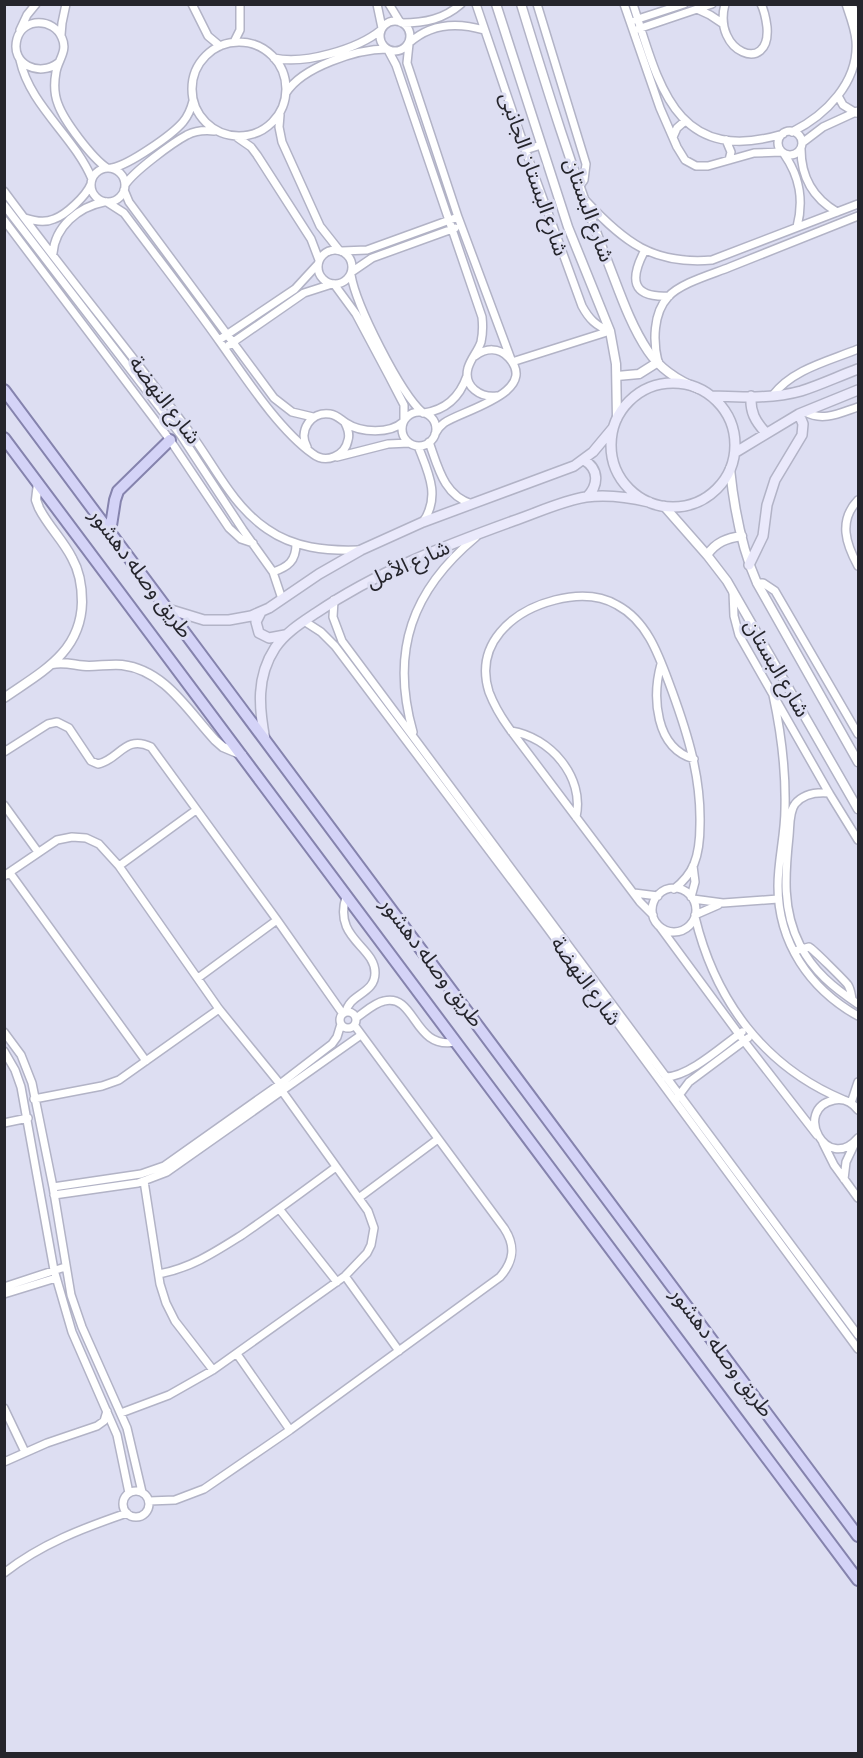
<svg xmlns="http://www.w3.org/2000/svg" width="863" height="1758" viewBox="0 0 863 1758" font-family="Bitter,'Noto Sans Arabic',serif">
<style>
.lines{fill:none;stroke-linecap:round;stroke-linejoin:round}
.minor-casing{stroke:#b2b3c6;stroke-width:10}
.tertiary-casing{stroke:#b2b3c6;stroke-width:11}
.secondary-casing{stroke:#b2b3c6;stroke-width:12}
.primary-casing{stroke:#8583ad;stroke-width:14}
.minor{stroke:#fff;stroke-width:7}
.tertiary{stroke:#fff;stroke-width:8}
.secondary{stroke:#eae9fb;stroke-width:9}
.primary{stroke:#d4d3f7;stroke-width:10}
.labels{text-anchor:middle;stroke-width:6;stroke-linejoin:round;paint-order:stroke}
.street-label{font-size:21px;fill:#25252c;stroke:#dddef2}
</style>
<rect width="100%" height="100%" fill="#dddef2"/>
<g class="lines">
<g class="minor-casing">
<path id="minor" d="M 192,4 L 208,36 L 220,46
M 377,4 L 382,28
M 389,4 L 400,22
M 476,4 L 530,163 L 582,306 C 589,319 596,326 610,331
M 537,4 L 586,164 L 584,180 L 579,187
M 624,4 L 660,108 L 677,147 L 685,160 L 696,166 L 708,166 L 754,153 L 781,152
M 633,4 C 659,85 675,166 783,134
M 725,4 C 712,53 771,75 767,27 C 766,19 765,12 761,4
M 852,4 L 858,23
M 697,9 L 710,15 L 722,23
M 635,20 L 684,4
M380 36a15 15 0 1 1 30 0a15 15 0 1 1-30 0Z
M 402,23 C 425,23 444,19 461,4
M 638,29 L 712,4
M 20,30 L 27,15 L 36,4
M 61,35 L 62,23 L 66,4
M192 89a47 47 0 1 1 94 0a47 47 0 1 1-94 0Z
M 234,42 L 240,30 L 240,4
M 409,43 C 431,23 457,22 484,30
M 409,44 L 407,63 L 458,217 L 512,362 L 610,331
M 388,50 L 396,65 L 482,317 C 483,326 483,333 481,342 C 478,351 471,358 468,368 C 463,387 481,398 497,396
M 274,58 C 304,65 358,49 381,30
M 20,60 C 30,106 74,136 92,179
M 58,63 C 40,77 10,65 17,39 C 23,17 54,18 62,38 C 68,51 58,60 56,72 C 54,83 54,94 58,104 C 64,121 92,158 107,168
M 286,93 C 302,67 357,49 387,49
M 838,96 L 843,105 L 856,113
M 280,115 L 279,127 L 282,142 L 320,226 L 339,250
M778 143a12 12 0 1 1 24 0a12 12 0 1 1-24 0Z
M 792,132 C 826,115 859,82 856,41 C 855,28 850,16 846,4
M 673,137 L 677,128 L 685,121
M 238,138 L 251,147 L 257,155 L 311,239 L 319,260
M 726,140 L 731,152 L 729,160
M 802,143 L 823,127 L 858,111
M 801,149 C 801,177 813,198 837,212
M 525,150 L 541,145
M 784,154 C 800,177 804,200 797,227
M 112,168 C 129,165 172,135 183,122 C 188,116 191,109 193,101
M91 185a17 17 0 1 1 34 0a17 17 0 1 1-34 0Z
M 125,185 C 133,172 172,143 187,135 C 195,131 205,130 214,131
M 124,190 L 129,202 L 274,398 L 292,412 L 313,417
M 4,191 C 63,271 126,347 185,426 C 212,460 230,504 267,529 C 294,548 326,551 358,550
M 586,201 C 624,242 653,265 712,260 L 858,204
M 107,202 L 124,213 C 156,256 189,298 220,342 C 245,377 278,429 313,454 C 326,464 345,456 348,440 C 350,434 348,429 345,423
M 4,205 L 180,434 L 243,530 L 273,572 L 282,599
M 25,218 C 34,221 45,223 54,219 C 66,215 86,196 91,184
M 4,220 L 170,440 L 229,528 L 241,539 L 253,543
M318 267a17 17 0 1 1 34 0a17 17 0 1 1-34 0Z
M 645,250 C 630,278 630,298 669,296
M 342,251 L 367,250 L 458,217
M 53,253 C 55,227 78,207 104,202
M 353,271 L 372,258 L 455,228
M 351,275 C 356,305 400,393 423,413
M 334,284 L 356,314 L 389,376 L 404,405 L 404,420
M 219,340 L 295,289 L 318,264
M 229,345 L 304,293 L 332,284
M 658,362 C 653,342 653,313 668,297 C 680,283 713,274 730,267 C 773,250 816,233 858,216
M 773,395 C 793,369 829,361 858,349
M 805,412 C 823,422 840,413 858,407
M402 429a17 17 0 1 1 34 0a17 17 0 1 1-34 0Z
M 424,413 C 446,410 460,396 467,376
M 435,434 C 437,430 440,426 444,423 C 460,411 540,393 509,358 C 499,347 486,348 475,356
M 429,442 C 438,467 444,496 472,504
M 418,446 C 428,472 441,496 423,522
M 307,447 C 298,431 311,411 330,414 C 337,415 340,419 346,423 C 361,433 390,434 403,422
M 337,457 L 388,444 L 409,443
M 858,500 C 838,521 846,544 858,566
M 273,572 C 288,567 296,561 296,544
M 757,583 L 763,583 L 775,591 L 858,734
M 733,592 L 734,616 L 739,635 L 829,793 L 858,840
M 334,600 L 333,617 L 342,641 L 858,1335
M 304,621 L 321,632 L 335,646 L 543,922 L 858,1349
M 661,664 C 652,697 655,748 694,759
M 773,695 C 781,732 786,770 785,809 C 785,835 778,860 778,886 C 778,943 810,989 858,1016
M 511,731 C 550,737 585,777 576,817
M 413,732 C 390,651 412,590 476,537
M 4,752 L 48,724 L 57,722 L 69,728 L 91,761 L 98,764 C 119,760 125,734 151,747 L 277,920 L 343,1014
M 829,793 C 817,792 803,794 795,804 C 789,812 790,826 789,836 C 785,874 782,910 800,945 C 813,971 834,988 858,1004
M 4,805 L 38,852
M 119,866 L 196,810
M 10,873 L 146,1061
M 4,876 L 57,840 L 72,837 L 86,838 L 99,844 L 119,866 L 219,1009 L 280,1084
M652 910a22 22 0 1 1 44 0a22 22 0 1 1-44 0Z
M 634,893 L 658,896
M 691,897 L 695,882 L 693,866
M 693,899 L 723,903 L 778,899
M 653,915 L 640,902 L 509,728 C 501,717 494,705 489,692 C 474,644 512,611 555,600 C 575,595 598,594 617,605 C 649,622 660,659 672,691 C 688,735 701,777 700,824 C 700,837 699,852 694,864 C 690,874 683,882 674,889
M 695,915 L 718,905
M 695,917 C 715,1000 764,1067 844,1100
M 660,927 L 744,1041 L 817,1135
M 798,950 L 809,947 C 813,949 844,980 848,985 C 851,990 851,994 852,999
M 198,978 L 277,920
M340 1020a8 8 0 1 1 16 0a8 8 0 1 1-16 0Z
M 346,1012 C 349,994 375,994 375,973 C 375,946 333,939 346,897
M 356,1018 C 365,1012 374,1003 384,1001 C 416,993 413,1050 455,1042
M 4,1032 L 21,1055 L 32,1083 L 53,1187 L 71,1295 L 82,1327 L 127,1428 L 142,1492
M 4,1051 L 15,1070 L 21,1087 L 54,1270 L 72,1332 L 117,1435 L 129,1493
M 666,1077 C 690,1076 722,1046 742,1032
M 677,1098 L 689,1082 L 748,1038
M 34,1099 L 102,1086 L 119,1080 L 219,1009
M 851,1103 L 858,1082
M 858,1110 C 852,1102 844,1098 834,1100 C 792,1109 827,1174 858,1138
M 4,1123 L 28,1118
M 823,1143 L 834,1165 L 858,1198
M 844,1179 L 846,1162 L 854,1145
M 144,1181 L 160,1284 L 166,1303 L 175,1321 L 213,1370
M 53,1187 L 141,1174 L 164,1166 L 280,1084 L 332,1044 L 337,1037 L 341,1024
M 54,1195 L 138,1183 L 167,1172 L 361,1035
M 360,1197 L 438,1139
M 280,1210 L 337,1282
M 159,1274 C 191,1268 215,1252 242,1235 C 274,1213 305,1190 336,1167
M 345,1276 L 399,1351
M 4,1287 L 65,1267
M 4,1294 L 56,1278
M 237,1354 L 290,1430
M 4,1408 L 25,1452
M 121,1413 L 169,1395 L 213,1370 L 345,1276 L 367,1253 L 371,1245 L 374,1228 L 368,1211 L 282,1091
M 4,1462 L 47,1443 L 97,1426 L 104,1421 L 107,1411
M123 1504a13 13 0 1 1 26 0a13 13 0 1 1-26 0Z
M 149,1501 L 175,1500 L 204,1489 L 290,1430 L 500,1277 C 514,1261 516,1246 504,1228 L 355,1026
M 4,1573 C 41,1544 83,1528 127,1513"/>
</g>
<g class="tertiary-casing">
<path id="tertiary" d="M 496,4 L 568,227 L 610,331 L 616,364 L 617,418
M 521,4 C 547,89 573,173 605,255 C 618,287 629,323 648,351 C 660,369 679,381 699,389
M 617,376 L 639,374 L 658,362
M 730,469 C 734,508 741,547 757,583 L 858,762
M 664,506 L 707,555 L 727,581 L 858,809
M 707,555 C 716,542 727,538 742,536
M 52,664 C 66,661 76,666 89,666 C 100,666 111,664 122,665 C 165,670 188,711 215,740 L 223,747 L 242,755
M 4,698 C 41,672 81,653 82,602 C 82,586 80,572 72,558 C 63,540 48,526 39,508 L 36,500 L 38,483"/>
</g>
<g class="secondary-casing">
<path id="secondary" d="M611 445a62 62 0 1 1 124 0a62 62 0 1 1-124 0Z
M 712,396 C 741,397 773,399 801,391 C 820,385 839,376 858,369
M 751,396 C 750,412 755,421 766,433
M 736,452 L 799,414 L 858,390
M 584,460 C 599,469 599,485 587,497
M 749,565 L 763,536 L 767,505 L 775,480 L 802,435 L 803,424 L 799,414
M 168,609 L 204,620 L 229,620 L 251,616 L 269,608 L 319,574 L 361,550 L 423,522 L 574,466 L 593,452 L 613,428
M 261,612 L 256,622 L 259,633 L 269,638 L 285,635
M 265,740 C 259,708 256,677 275,648 C 285,633 301,623 316,613 C 376,572 444,546 513,521 C 537,513 561,501 586,497 C 608,494 628,497 649,502"/>
</g>
<g class="primary-casing">
<path id="primary" d="M 4,390 L 858,1536
M 4,438 L 858,1580
M 110,532 L 115,500 L 118,491 L 170,440"/>
</g>
<use href="#minor" class="minor"/>
<use href="#tertiary" class="tertiary"/>
<use href="#secondary" class="secondary"/>
<use href="#primary" class="primary"/>
</g>
<g class="labels">
<g class="street-label">
<text transform="translate(534 174) rotate(71)" y="7">شارع البستان الجانبى</text>
<text transform="translate(589 210) rotate(70)" y="7">شارع البستان</text>
<text transform="translate(165 400) rotate(53)" y="7">شارع النهضة</text>
<text transform="translate(408 564) rotate(-24)" y="7">شارع الأمل</text>
<text transform="translate(141 573) rotate(53)" y="7">طريق وصله دهشور</text>
<text transform="translate(777 668) rotate(60)" y="7">شارع البستان</text>
<text transform="translate(432 962) rotate(53)" y="7">طريق وصله دهشور</text>
<text transform="translate(586 981) rotate(54)" y="7">شارع النهضة</text>
<text transform="translate(722 1352) rotate(53)" y="7">طريق وصله دهشور</text>
</g>
</g>
<rect width="863" height="1758" fill="none" stroke="#25252c" stroke-width="12"/>
</svg>
